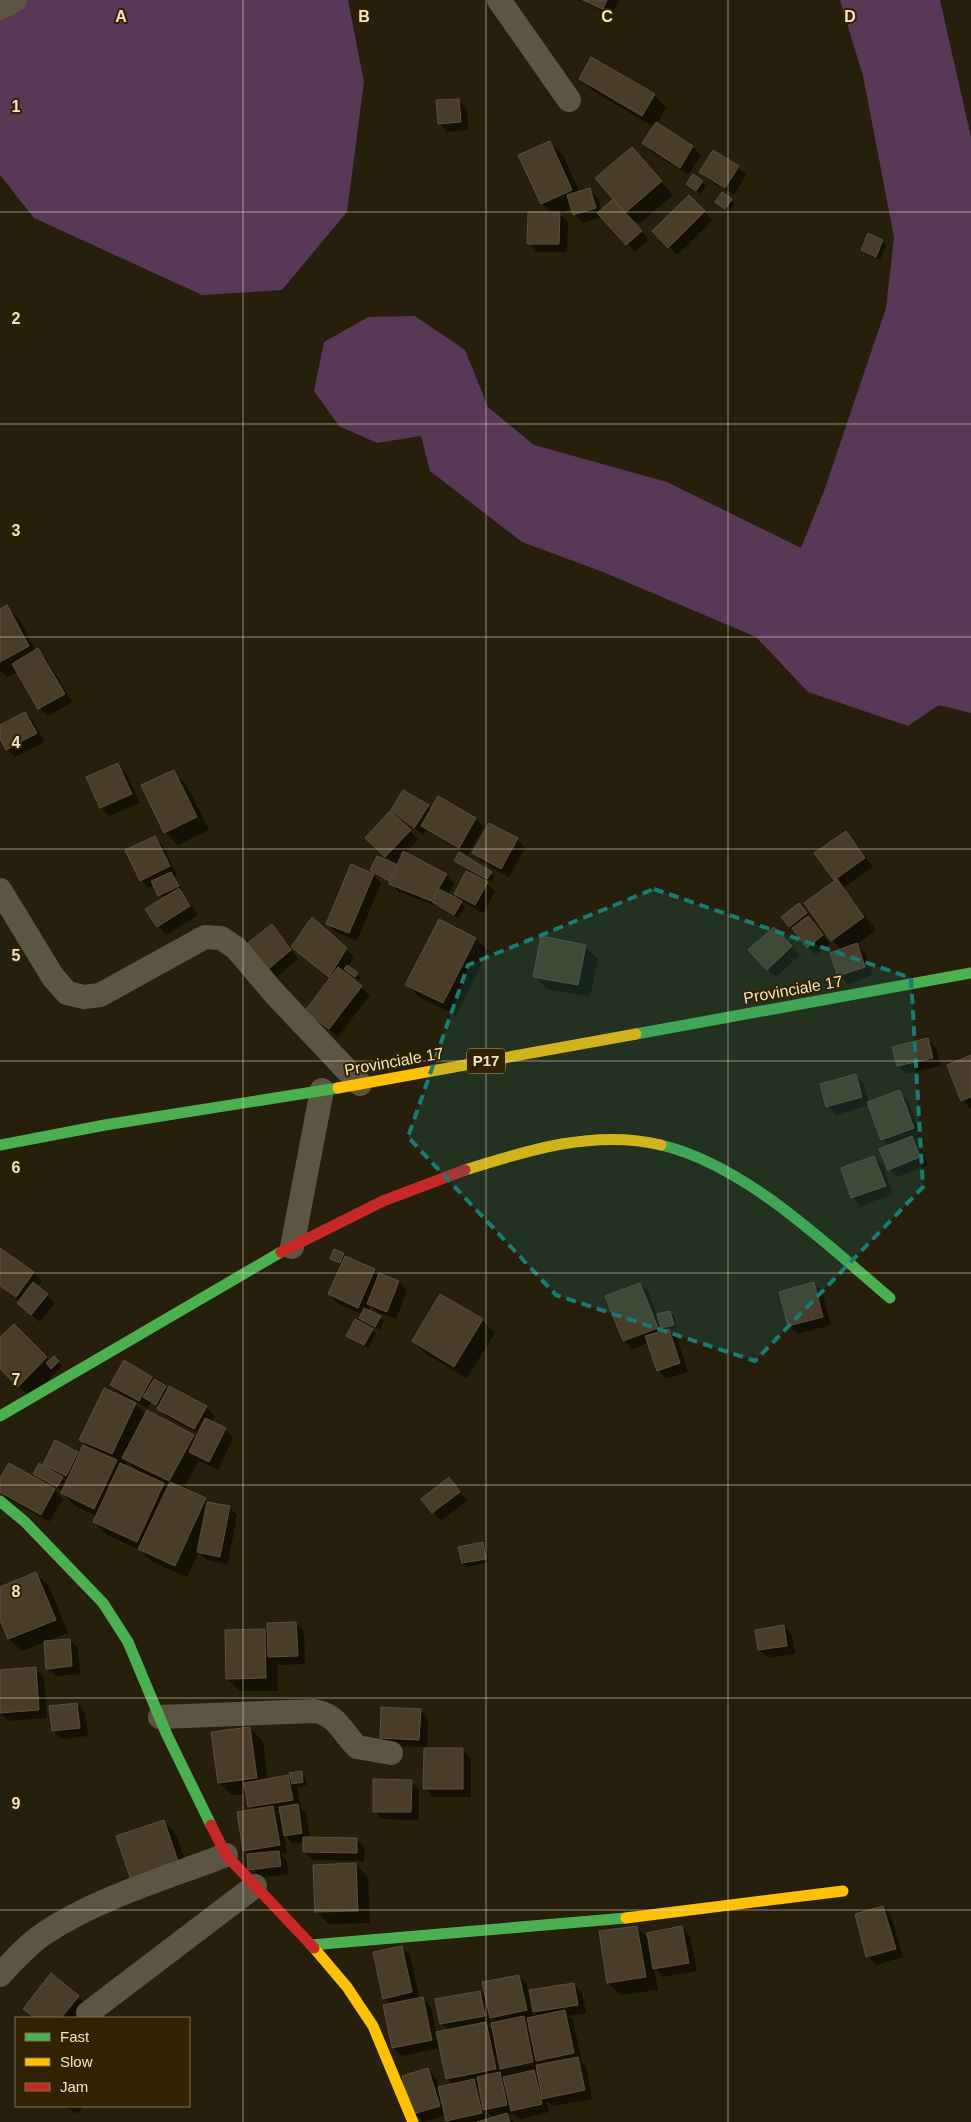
<svg xmlns="http://www.w3.org/2000/svg" width="971" height="2122" viewBox="0 0 971 2122" font-family="Arial,sans-serif">
<style>
.green{fill:#573856}
.shadow{fill:#0007;fill-rule:evenodd}
.building{fill:#493c28;stroke:#5b4f3e}
.lines{fill:none;stroke-linecap:round;stroke-linejoin:round}
.street{stroke:#5d5544;stroke-width:24}
.fast{stroke:#4caf50;stroke-width:11}
.slow{stroke:#ffc107;stroke-width:11}
.jam{stroke:#c62828;stroke-width:11}
.marked{fill:#1a7b72;fill-opacity:0.2;stroke:#1a7b72;stroke-width:4;stroke-dasharray:10 6;stroke-linejoin:round}
.grid{fill:none;stroke:#f3e3c5;stroke-width:1;stroke-opacity:0.55}
.labels{text-anchor:middle;stroke-width:4;stroke-linejoin:round;paint-order:stroke}
.shield{fill:#312302;stroke:#b9a98a;stroke-width:1}
.shield-label{font-size:15px;font-weight:bold;fill:#f3e3c5}
.street-label{font-size:16px;fill:#f3e3c5;stroke:#312302}
.grid-label{font-size:16px;text-anchor:middle;font-weight:bold;fill:#f3e3c5;stroke:#312302;stroke-width:4;stroke-linejoin:round;paint-order:stroke}
</style>
<rect width="100%" height="100%" fill="#261f0c"/>
<path class="green" d="M 0,0 L 348,0 L 364,82 L 347,212 L 282,290 L 202,295 L 34,218 L 0,175 Z
M 840,0 L 940,0 L 971,137 L 971,713 L 939,705 L 908,726 L 808,692 L 756,637 L 603,572 L 522,542 L 430,471 L 421,436 L 377,443 L 339,426 L 314,391 L 324,342 L 368,317 L 415,316 L 465,350 L 488,407 L 534,445 L 667,482 L 801,548 L 824,491 L 886,308 L 894,237 L 863,76 Z"/>
<path class="shadow" d="M 576,0 L 608,13 L 609,10 L 586,0 L 619,0 L 612,16 Z
M 580,79 L 654,95 L 666,108 L 657,124 L 693,147 L 701,155 L 688,175 L 652,152 L 644,143 L 654,127 L 593,91 Z
M 458,100 L 467,109 L 468,130 L 447,132 L 439,123 Z
M 550,142 L 563,155 L 580,193 L 589,190 L 598,198 L 602,211 L 613,201 L 644,161 L 673,195 L 639,224 L 634,220 L 633,221 L 649,240 L 635,252 L 603,217 L 582,223 L 574,214 L 572,208 L 560,214 L 568,222 L 567,252 L 537,252 L 529,243 L 552,213 L 542,204 Z
M 738,167 L 746,175 L 734,195 L 709,180 L 701,172 Z
M 702,182 L 706,186 L 700,194 L 688,184 Z
M 722,194 L 735,204 L 729,212 L 716,202 Z
M 689,197 L 713,220 L 677,255 L 654,231 Z
M 869,235 L 886,245 L 880,260 L 862,250 Z
M 6,607 L 19,619 L 36,651 L 46,658 L 72,702 L 48,716 L 39,708 L 18,672 L 7,677 L 0,670 L 0,610 Z
M 25,713 L 33,721 L 45,742 L 15,757 L 7,749 L 0,736 L 0,726 Z
M 118,765 L 126,773 L 140,803 L 109,816 L 101,807 Z
M 173,771 L 186,784 L 209,830 L 178,845 L 165,832 Z
M 438,798 L 476,819 L 484,827 L 468,855 L 426,830 L 423,835 L 401,818 L 428,806 L 431,810 Z
M 410,831 L 418,839 L 405,854 L 446,875 L 454,884 L 448,895 L 465,906 L 458,918 L 440,907 L 399,892 L 391,883 L 372,870 L 394,864 L 374,847 ZM 402,856 L 398,868 L 394,865 Z
M 846,833 L 873,867 L 843,888 L 876,930 L 856,945 L 865,953 L 873,975 L 848,984 L 839,976 L 831,954 L 842,950 L 832,940 L 806,903 L 836,881 L 816,853 Z
M 154,837 L 163,846 L 177,875 L 175,876 L 182,890 L 180,891 L 198,915 L 166,935 L 158,926 L 147,910 L 164,899 L 155,886 L 149,888 L 141,880 Z
M 517,839 L 525,848 L 509,877 L 482,862 L 474,853 Z
M 460,864 L 491,873 L 495,876 L 492,882 Z
M 373,875 L 381,883 L 357,941 L 336,932 L 327,923 Z
M 487,883 L 495,892 L 483,913 L 463,902 L 455,894 Z
M 803,909 L 830,944 L 816,955 L 790,926 Z
M 439,920 L 476,939 L 488,951 L 456,1015 L 419,997 L 407,984 Z
M 272,925 L 298,959 L 275,979 L 245,946 Z
M 774,928 L 800,955 L 776,977 L 750,950 Z
M 585,946 L 598,959 L 590,997 L 547,989 L 535,977 Z
M 292,947 L 346,949 L 354,957 L 348,967 L 361,978 L 359,980 L 347,970 L 344,974 L 370,995 L 338,1037 L 306,1011 L 331,979 Z
M 928,1040 L 936,1048 L 941,1066 L 906,1074 L 898,1066 Z
M 971,1057 L 971,1108 L 970,1108 L 962,1100 Z
M 855,1075 L 864,1084 L 869,1102 L 899,1091 L 908,1100 L 921,1136 L 914,1139 L 920,1146 L 928,1165 L 897,1177 L 889,1169 L 889,1146 L 882,1139 L 869,1105 L 836,1115 L 828,1106 Z
M 874,1157 L 883,1166 L 893,1194 L 861,1206 L 853,1198 L 842,1169 Z
M 0,1250 L 34,1273 L 42,1281 L 37,1287 L 55,1303 L 40,1322 L 18,1303 L 20,1301 L 0,1287 Z
M 343,1254 L 347,1258 L 374,1270 L 379,1275 L 399,1282 L 407,1290 L 396,1319 L 377,1312 L 371,1306 L 368,1311 L 384,1321 L 380,1330 L 364,1322 L 360,1318 L 362,1314 L 337,1303 L 329,1294 L 342,1266 L 331,1259 Z
M 814,1283 L 822,1292 L 831,1325 L 798,1334 L 789,1326 L 780,1293 Z
M 640,1284 L 649,1292 L 657,1315 L 670,1312 L 674,1316 L 677,1328 L 669,1330 L 677,1338 L 688,1372 L 666,1379 L 658,1370 L 649,1343 L 632,1349 L 624,1340 Z
M 482,1320 L 495,1333 L 467,1378 L 426,1354 L 413,1341 Z
M 14,1325 L 50,1361 L 54,1358 L 62,1366 L 31,1398 L 0,1367 L 0,1339 Z
M 372,1330 L 376,1334 L 368,1348 L 348,1335 Z
M 152,1378 L 168,1390 L 170,1388 L 206,1407 L 215,1416 L 211,1422 L 225,1429 L 233,1438 L 218,1470 L 199,1461 L 183,1490 L 205,1499 L 209,1503 L 229,1507 L 237,1515 L 228,1564 L 207,1560 L 199,1552 L 187,1577 L 153,1562 L 140,1550 L 107,1535 L 94,1522 L 97,1516 L 75,1506 L 62,1493 L 66,1486 L 64,1485 L 61,1490 L 34,1474 L 52,1471 L 45,1464 L 56,1442 L 80,1455 L 90,1449 L 81,1440 L 135,1404 L 146,1415 L 193,1436 L 197,1439 L 199,1434 L 167,1417 L 159,1407 L 151,1402 L 147,1408 L 119,1393 L 111,1384 ZM 127,1461 L 138,1472 L 125,1466 ZM 61,1476 L 68,1480 L 67,1483 L 61,1477 Z
M 9,1465 L 55,1490 L 63,1499 L 49,1522 L 4,1496 L 0,1480 Z
M 449,1479 L 467,1501 L 441,1521 L 423,1499 Z
M 482,1544 L 486,1548 L 489,1562 L 467,1567 L 463,1563 Z
M 36,1574 L 49,1586 L 68,1633 L 48,1641 L 70,1640 L 78,1648 L 80,1674 L 56,1676 L 47,1668 L 45,1642 L 22,1651 L 9,1639 L 0,1616 L 0,1588 Z
M 295,1623 L 304,1631 L 305,1664 L 277,1665 L 278,1691 L 240,1691 L 227,1679 L 264,1631 L 269,1635 Z
M 784,1626 L 792,1635 L 795,1654 L 768,1658 L 760,1650 Z
M 35,1669 L 44,1677 L 47,1718 L 8,1721 L 0,1712 L 0,1671 Z
M 77,1704 L 85,1713 L 88,1736 L 62,1739 L 53,1731 Z
M 420,1710 L 428,1719 L 427,1749 L 462,1749 L 471,1758 L 471,1797 L 433,1797 L 425,1788 L 425,1747 L 390,1746 L 381,1738 Z
M 250,1728 L 263,1741 L 268,1780 L 288,1776 L 292,1781 L 301,1772 L 305,1776 L 307,1785 L 297,1787 L 301,1808 L 306,1813 L 310,1838 L 356,1839 L 365,1848 L 364,1861 L 313,1860 L 304,1852 L 304,1842 L 293,1844 L 284,1835 L 287,1853 L 281,1854 L 287,1861 L 288,1874 L 258,1878 L 248,1854 L 244,1851 L 253,1811 L 249,1807 L 247,1794 L 232,1795 L 219,1783 ZM 281,1811 L 282,1817 L 277,1812 Z
M 411,1781 L 419,1790 L 419,1820 L 382,1819 L 374,1811 Z
M 164,1821 L 176,1834 L 192,1879 L 145,1895 Z
M 355,1864 L 368,1877 L 370,1923 L 329,1924 L 317,1912 Z
M 883,1907 L 891,1916 L 903,1957 L 876,1965 L 868,1956 Z
M 637,1927 L 649,1939 L 682,1927 L 690,1936 L 697,1971 L 663,1977 L 654,1968 L 658,1990 L 621,1995 L 608,1983 Z
M 401,1947 L 410,1955 L 420,1999 L 422,1998 L 431,2007 L 436,2033 L 448,2030 L 441,2023 L 480,1992 L 487,2000 L 519,1976 L 527,1984 L 528,1992 L 574,1984 L 582,1993 L 586,2013 L 569,2016 L 573,2020 L 582,2063 L 586,2067 L 592,2099 L 552,2106 L 547,2101 L 549,2112 L 520,2119 L 514,2113 L 506,2115 L 514,2122 L 449,2122 L 446,2115 L 423,2122 L 414,2113 L 428,2069 L 436,2078 L 439,2088 L 453,2085 L 447,2079 L 440,2048 L 402,2056 L 393,2047 L 391,2005 L 384,1998 ZM 532,2010 L 539,2017 L 534,2018 ZM 491,2018 L 496,2023 L 492,2024 ZM 492,2024 L 494,2031 L 487,2025 ZM 538,2071 L 539,2078 L 533,2072 ZM 487,2112 L 494,2118 L 489,2120 Z
M 52,1975 L 87,2005 L 76,2018 L 35,2018 L 24,2008 Z
M 65,2106 L 83,2106 L 78,2114 Z"/>
<path class="building" d="M 583,0 L 607,0 L 603,9 Z
M 591,57 L 655,94 L 642,116 L 579,79 Z
M 459,99 L 461,122 L 438,124 L 436,100 Z
M 656,122 L 693,146 L 680,168 L 642,143 Z
M 550,141 L 572,190 L 541,204 L 518,155 Z
M 632,147 L 662,181 L 625,213 L 595,178 Z
M 713,150 L 739,166 L 725,188 L 699,172 Z
M 693,174 L 703,181 L 696,191 L 686,184 Z
M 590,188 L 596,208 L 573,215 L 567,195 Z
M 722,192 L 732,199 L 725,209 L 715,202 Z
M 689,195 L 705,211 L 668,248 L 652,231 Z
M 613,199 L 642,231 L 626,245 L 597,213 Z
M 528,212 L 560,212 L 559,244 L 527,244 Z
M 868,233 L 883,240 L 876,257 L 861,250 Z
M 7,605 L 29,646 L 0,662 L 0,609 Z
M 38,648 L 65,694 L 38,709 L 12,664 Z
M 25,712 L 37,733 L 6,750 L 0,739 L 0,725 Z
M 118,763 L 132,794 L 100,808 L 86,777 Z
M 174,770 L 197,817 L 164,833 L 141,785 Z
M 403,790 L 429,805 L 414,828 L 391,810 Z
M 438,796 L 476,818 L 459,848 L 421,826 Z
M 390,811 L 411,830 L 385,857 L 365,838 Z
M 489,823 L 518,838 L 501,869 L 472,853 Z
M 846,831 L 865,858 L 834,880 L 814,853 Z
M 155,836 L 170,866 L 140,881 L 125,850 Z
M 403,851 L 447,874 L 431,901 L 389,884 Z
M 459,852 L 492,872 L 487,879 L 454,861 Z
M 377,856 L 396,864 L 389,881 L 370,870 Z
M 351,864 L 374,874 L 349,933 L 326,924 Z
M 466,871 L 488,882 L 475,905 L 454,894 Z
M 171,872 L 179,886 L 158,896 L 151,881 Z
M 837,879 L 864,917 L 831,941 L 804,903 Z
M 179,888 L 190,906 L 157,927 L 145,909 Z
M 439,889 L 462,901 L 454,915 L 432,902 Z
M 799,903 L 807,913 L 789,927 L 781,917 Z
M 808,916 L 823,935 L 807,948 L 792,928 Z
M 312,917 L 347,948 L 329,977 L 291,947 Z
M 439,919 L 476,938 L 443,1003 L 405,985 Z
M 272,924 L 291,950 L 266,971 L 244,946 Z
M 774,927 L 792,946 L 767,970 L 748,950 Z
M 541,936 L 586,945 L 578,985 L 533,977 Z
M 857,943 L 865,967 L 838,976 L 830,953 Z
M 347,965 L 358,973 L 355,977 L 344,969 Z
M 338,967 L 362,986 L 329,1029 L 305,1011 Z
M 928,1038 L 933,1058 L 897,1066 L 892,1047 Z
M 971,1055 L 971,1097 L 961,1101 L 947,1065 Z
M 856,1074 L 862,1097 L 826,1107 L 820,1084 Z
M 900,1090 L 914,1128 L 881,1140 L 867,1102 Z
M 912,1136 L 920,1157 L 888,1170 L 879,1149 Z
M 874,1156 L 886,1186 L 851,1198 L 841,1168 Z
M 0,1248 L 34,1272 L 16,1297 L 0,1286 Z
M 334,1249 L 344,1253 L 340,1263 L 330,1259 Z
M 345,1256 L 375,1269 L 358,1308 L 328,1294 Z
M 379,1273 L 399,1281 L 387,1312 L 367,1304 Z
M 33,1282 L 48,1294 L 31,1315 L 17,1303 Z
M 814,1282 L 823,1317 L 788,1326 L 779,1292 Z
M 640,1283 L 658,1328 L 623,1341 L 605,1296 Z
M 440,1294 L 483,1319 L 454,1367 L 412,1341 Z
M 364,1308 L 381,1316 L 375,1327 L 359,1318 Z
M 670,1311 L 674,1325 L 661,1328 L 657,1314 Z
M 355,1319 L 373,1329 L 364,1345 L 346,1336 Z
M 14,1324 L 47,1357 L 18,1387 L 0,1369 L 0,1337 Z
M 669,1329 L 680,1363 L 657,1371 L 645,1336 Z
M 54,1356 L 59,1361 L 51,1369 L 46,1363 Z
M 124,1360 L 152,1377 L 139,1401 L 110,1385 Z
M 154,1379 L 166,1386 L 156,1405 L 143,1397 Z
M 169,1386 L 207,1406 L 194,1429 L 157,1409 Z
M 104,1388 L 136,1403 L 112,1454 L 79,1440 Z
M 147,1410 L 194,1435 L 169,1481 L 122,1458 Z
M 205,1418 L 226,1428 L 209,1462 L 189,1452 Z
M 55,1440 L 78,1452 L 66,1476 L 43,1464 Z
M 83,1445 L 117,1460 L 94,1509 L 61,1493 Z
M 9,1463 L 55,1489 L 41,1515 L 0,1492 L 0,1478 Z
M 39,1463 L 63,1477 L 57,1487 L 33,1474 Z
M 120,1463 L 164,1483 L 137,1542 L 93,1522 Z
M 449,1477 L 460,1492 L 432,1513 L 421,1499 Z
M 170,1482 L 206,1498 L 175,1566 L 138,1549 Z
M 207,1502 L 230,1506 L 220,1557 L 197,1552 Z
M 483,1542 L 486,1559 L 462,1563 L 458,1547 Z
M 36,1572 L 56,1620 L 8,1639 L 0,1620 L 0,1587 Z
M 296,1622 L 298,1656 L 268,1657 L 267,1623 Z
M 784,1625 L 787,1646 L 758,1650 L 755,1630 Z
M 265,1629 L 266,1678 L 226,1679 L 225,1630 Z
M 70,1639 L 72,1666 L 46,1669 L 44,1641 Z
M 36,1667 L 39,1710 L 0,1713 L 0,1670 Z
M 77,1703 L 80,1728 L 52,1731 L 49,1706 Z
M 381,1707 L 421,1709 L 419,1740 L 380,1738 Z
M 250,1727 L 257,1778 L 218,1783 L 211,1732 Z
M 424,1748 L 463,1748 L 463,1789 L 423,1789 Z
M 302,1771 L 303,1782 L 292,1784 L 289,1773 Z
M 288,1775 L 293,1800 L 248,1807 L 244,1783 Z
M 373,1779 L 412,1780 L 411,1812 L 373,1812 Z
M 298,1804 L 302,1833 L 284,1836 L 279,1807 Z
M 273,1806 L 280,1845 L 243,1851 L 237,1812 Z
M 164,1820 L 180,1867 L 132,1883 L 116,1836 Z
M 303,1837 L 357,1838 L 357,1853 L 303,1852 Z
M 279,1851 L 281,1866 L 248,1870 L 247,1854 Z
M 356,1863 L 358,1911 L 315,1912 L 313,1865 Z
M 883,1906 L 896,1949 L 866,1957 L 855,1914 Z
M 637,1926 L 646,1977 L 607,1983 L 599,1931 Z
M 682,1926 L 689,1963 L 653,1969 L 647,1933 Z
M 402,1946 L 412,1992 L 383,1999 L 373,1952 Z
M 51,1973 L 79,1996 L 61,2018 L 35,2018 L 23,2009 Z
M 519,1975 L 527,2010 L 490,2018 L 482,1982 Z
M 574,1983 L 578,2005 L 533,2012 L 529,1990 Z
M 480,1991 L 485,2016 L 440,2024 L 435,1999 Z
M 423,1997 L 432,2040 L 392,2048 L 383,2005 Z
M 565,2010 L 574,2053 L 536,2061 L 527,2018 Z
M 524,2016 L 533,2062 L 500,2069 L 491,2023 Z
M 486,2022 L 496,2069 L 446,2079 L 436,2032 Z
M 578,2057 L 585,2090 L 542,2099 L 536,2065 Z
M 428,2068 L 440,2106 L 413,2114 L 402,2076 Z
M 534,2070 L 542,2104 L 511,2111 L 503,2077 Z
M 500,2072 L 507,2105 L 483,2110 L 477,2077 Z
M 474,2079 L 482,2113 L 446,2121 L 438,2087 Z
M 507,2113 L 510,2122 L 477,2122 Z"/>
<g class="lines">
<path class="street" d="M 499,0 L 569,100
M 0,8 L 15,0
M 0,890 L 53,977 L 67,993 L 84,997 L 100,995 L 205,937 L 221,938 L 236,948 L 275,994 L 360,1084
M 292,1247 L 322,1090
M 160,1717 L 314,1711 C 338,1715 341,1731 357,1747 L 391,1753
M 0,1975 C 14,1960 28,1944 45,1933 C 95,1899 169,1877 226,1855
M 88,2013 L 255,1886"/>
<path class="fast" d="M 636,1034 L 971,973
M 0,1145 L 105,1125 L 338,1088
M 661,1145 C 745,1165 825,1243 890,1298
M 0,1416 L 281,1252
M 0,1501 L 25,1522 L 103,1603 L 128,1642 L 167,1735 L 211,1825
M 311,1945 L 626,1918"/>
<path class="slow" d="M 338,1088 L 636,1034
M 465,1170 C 528,1150 595,1129 661,1145
M 626,1918 L 843,1891
M 314,1948 L 347,1987 L 373,2026 L 413,2122"/>
<path class="jam" d="M 281,1252 L 383,1201 L 465,1170
M 211,1825 L 226,1855 L 314,1948"/>
</g>
<path class="marked" d="M 654,889 L 911,978 L 923,1187 L 755,1361 L 556,1295 L 408,1137 L 468,965 Z"/>
<path class="grid" d="M 243,0 L 243,2122M 486,0 L 486,2122M 728,0 L 728,2122M 0,212 L 971,212M 0,424 L 971,424M 0,637 L 971,637M 0,849 L 971,849M 0,1061 L 971,1061M 0,1273 L 971,1273M 0,1485 L 971,1485M 0,1698 L 971,1698M 0,1910 L 971,1910"/>
<g class="labels">
<rect class="shield" x="467" y="1048.5" width="38" height="25" rx="4"/>
<g class="shield-label">
<text x="486" y="1066">P17</text>
</g>
<g class="street-label">
<text transform="translate(793 989) rotate(-10)" y="6">Provinciale 17</text>
<text transform="translate(394 1061) rotate(-10)" y="6">Provinciale 17</text>
</g>
</g>
<g class="grid-label">
<text x="121" y="22">A</text>
<text x="364" y="22">B</text>
<text x="607" y="22">C</text>
<text x="850" y="22">D</text>
<text x="16" y="112">1</text>
<text x="16" y="324">2</text>
<text x="16" y="536">3</text>
<text x="16" y="748">4</text>
<text x="16" y="961">5</text>
<text x="16" y="1173">6</text>
<text x="16" y="1385">7</text>
<text x="16" y="1597">8</text>
<text x="16" y="1809">9</text>
</g>
<rect x="15" y="2017" width="175" height="90" fill="#312302" stroke="#7f7050"/>
<rect x="25" y="2033" width="25" height="8" fill="#4caf50" stroke="#7f7050"/>
<text x="60" y="2042" font-size="15" fill="#f3e3c5">Fast</text>
<rect x="25" y="2058" width="25" height="8" fill="#ffc107" stroke="#7f7050"/>
<text x="60" y="2067" font-size="15" fill="#f3e3c5">Slow</text>
<rect x="25" y="2083" width="25" height="8" fill="#c62828" stroke="#7f7050"/>
<text x="60" y="2092" font-size="15" fill="#f3e3c5">Jam</text>
</svg>
